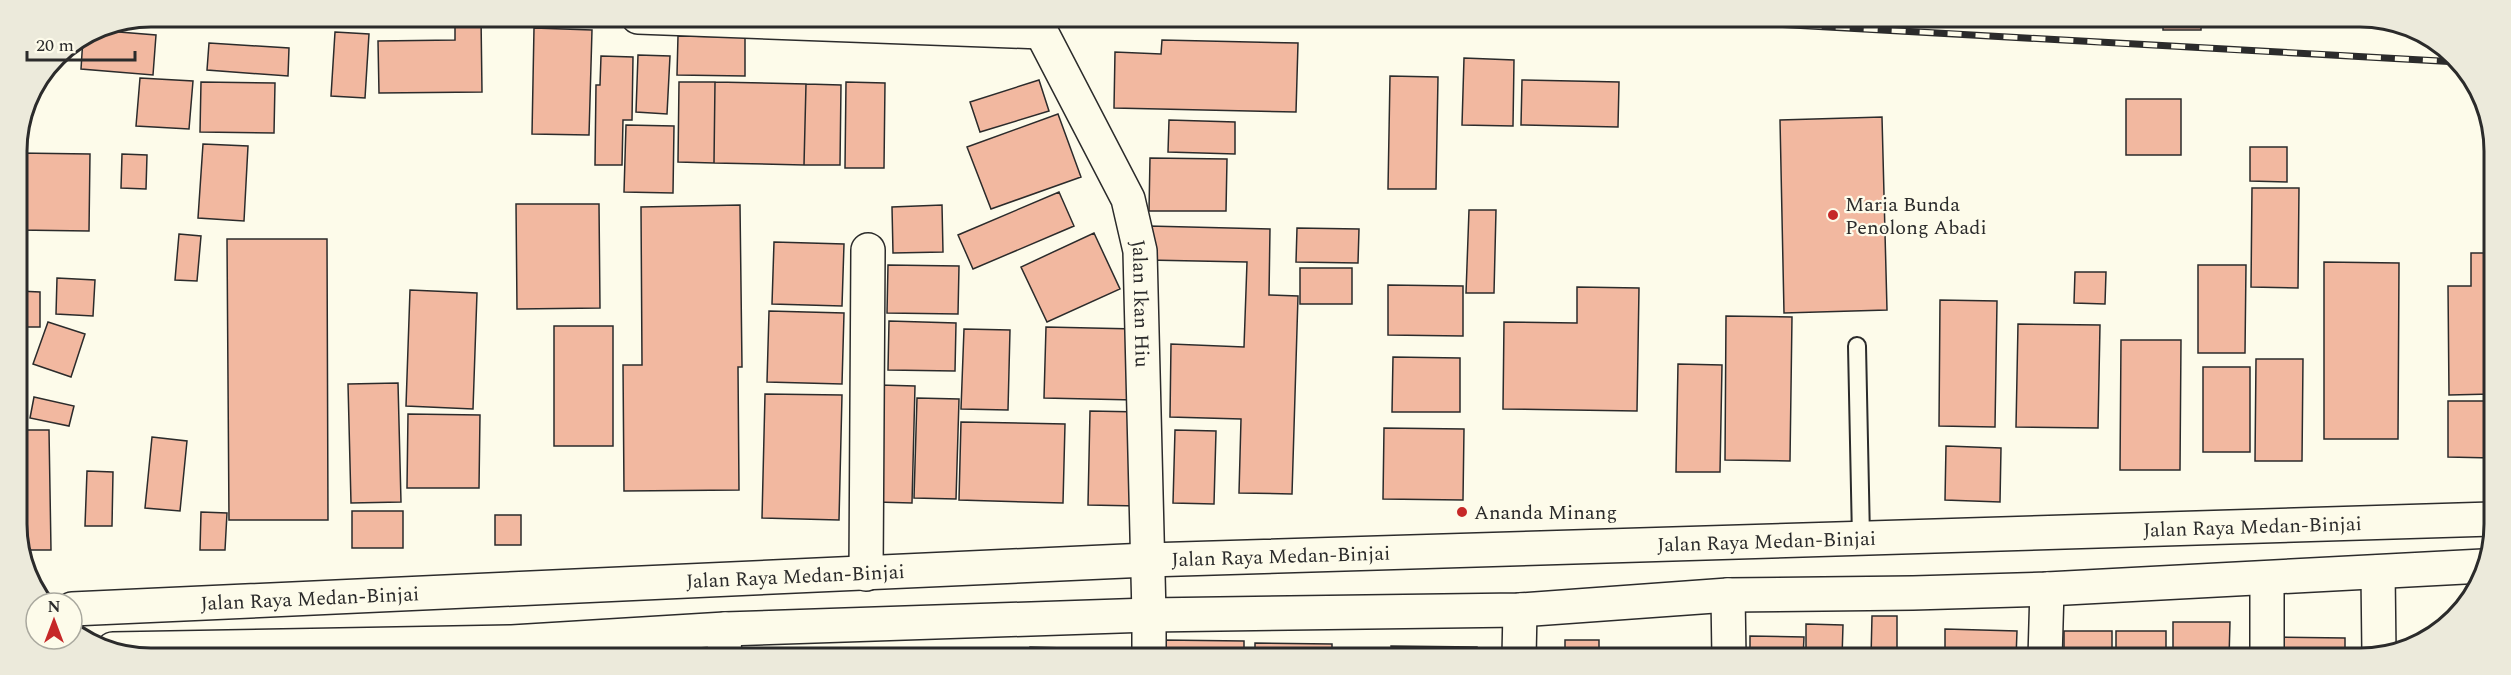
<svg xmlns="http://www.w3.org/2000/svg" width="2511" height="675" viewBox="0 0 2511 675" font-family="Spectral,serif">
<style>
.building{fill:#f2b8a0;stroke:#2b2b2b;stroke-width:1.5}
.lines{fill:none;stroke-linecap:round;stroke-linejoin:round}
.service-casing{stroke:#2b2b2b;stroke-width:20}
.minor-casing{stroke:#2b2b2b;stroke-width:36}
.tertiary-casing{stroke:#2b2b2b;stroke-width:36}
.primary-casing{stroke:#2b2b2b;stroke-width:36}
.service{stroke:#fdfbea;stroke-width:16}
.minor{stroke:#fdfbea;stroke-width:33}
.tertiary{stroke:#fdfbea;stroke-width:33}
.primary{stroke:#fdfbea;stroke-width:33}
.rail-casing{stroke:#2b2b2b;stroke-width:7}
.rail{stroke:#fdfbea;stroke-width:4.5;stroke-dasharray:14;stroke-linecap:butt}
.poi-dot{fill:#c62828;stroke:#fdfbea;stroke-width:2}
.labels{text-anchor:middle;stroke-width:4.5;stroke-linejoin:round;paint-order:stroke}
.poi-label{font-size:20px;fill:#2b2b2b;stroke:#fdfbea;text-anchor:start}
.street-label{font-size:20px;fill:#2b2b2b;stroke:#fdfbea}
.rim{fill:none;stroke:#2b2b2b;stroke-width:3}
</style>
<rect width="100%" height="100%" fill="#fdfbea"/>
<path class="building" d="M 455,17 L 481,17 L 482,92 L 379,93 L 378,41 L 455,40 Z
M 2163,19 L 2201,19 L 2201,30 L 2163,30 Z
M 534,28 L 592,30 L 589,135 L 532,134 Z
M 94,30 L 156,35 L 153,75 L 81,69 L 83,38 Z
M 335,32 L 369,34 L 365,98 L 331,96 Z
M 678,36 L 745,37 L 745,76 L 677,75 Z
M 1162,40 L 1298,43 L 1296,112 L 1114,108 L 1115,52 L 1161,54 Z
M 209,43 L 289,48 L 288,76 L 207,70 Z
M 638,55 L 670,56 L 667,114 L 636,112 Z
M 601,56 L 633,57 L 632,120 L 623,120 L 622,165 L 595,165 L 596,85 L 600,85 Z
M 1464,58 L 1514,60 L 1513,126 L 1462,125 Z
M 1390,76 L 1438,77 L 1436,189 L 1388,189 Z
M 140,78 L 193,81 L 189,129 L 136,126 Z
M 1039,80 L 1049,111 L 980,132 L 970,102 Z
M 1522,80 L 1619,82 L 1618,127 L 1521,125 Z
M 201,82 L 275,83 L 274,133 L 200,132 Z
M 679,82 L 715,82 L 714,163 L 678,162 Z
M 715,82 L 806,84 L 804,165 L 714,163 Z
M 846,82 L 885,83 L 884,168 L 845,168 Z
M 806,84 L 841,85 L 840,165 L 804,165 Z
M 2126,99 L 2181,99 L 2181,155 L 2126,155 Z
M 1058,114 L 1081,177 L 991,209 L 967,147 Z
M 1882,117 L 1887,310 L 1784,313 L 1780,120 Z
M 1169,120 L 1235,122 L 1235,154 L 1168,152 Z
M 626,125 L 674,126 L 673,193 L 624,192 Z
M 203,144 L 248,146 L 244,221 L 198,218 Z
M 2250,147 L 2287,147 L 2287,182 L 2250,181 Z
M 17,153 L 90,154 L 89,231 L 17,230 Z
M 122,154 L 147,155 L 146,189 L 121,188 Z
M 1150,158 L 1227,159 L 1226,211 L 1149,211 Z
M 2252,188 L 2299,188 L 2298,288 L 2251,287 Z
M 1059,192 L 1074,226 L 973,269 L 958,235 Z
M 516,204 L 599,204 L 600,308 L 517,309 Z
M 740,205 L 742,367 L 738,367 L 739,490 L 624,491 L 623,365 L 642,365 L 641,207 Z
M 942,205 L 943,252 L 893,253 L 892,207 Z
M 1469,210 L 1496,210 L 1494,293 L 1466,293 Z
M 1148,226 L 1270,229 L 1269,295 L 1298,296 L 1292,494 L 1239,493 L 1241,419 L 1170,417 L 1171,344 L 1244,347 L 1247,262 L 1147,260 Z
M 1297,228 L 1359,229 L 1358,263 L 1296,262 Z
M 1094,233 L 1120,289 L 1047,322 L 1021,267 Z
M 179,234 L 201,236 L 197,281 L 175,280 Z
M 227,239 L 327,239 L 328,520 L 229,520 Z
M 774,242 L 844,244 L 842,306 L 772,304 Z
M 2471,253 L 2492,253 L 2492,394 L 2449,395 L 2448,286 L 2471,286 Z
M 2324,262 L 2399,263 L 2398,439 L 2324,439 Z
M 888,265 L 959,266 L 958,314 L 887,313 Z
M 2198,265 L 2246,265 L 2245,353 L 2198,353 Z
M 1300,268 L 1352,268 L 1352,304 L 1300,304 Z
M 2075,272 L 2106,272 L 2105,304 L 2074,303 Z
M 57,278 L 95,280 L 93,316 L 56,314 Z
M 1388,285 L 1463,286 L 1463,336 L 1388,335 Z
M 1577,287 L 1639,288 L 1637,411 L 1503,409 L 1504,322 L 1577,323 Z
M 410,290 L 477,293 L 473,409 L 406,406 Z
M 18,291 L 40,292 L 40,327 L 18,327 Z
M 1940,300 L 1997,301 L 1995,427 L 1939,426 Z
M 769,311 L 844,313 L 842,384 L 767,382 Z
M 1726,316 L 1792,317 L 1790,461 L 1725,460 Z
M 889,321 L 956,323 L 955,371 L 888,370 Z
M 48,322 L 85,334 L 71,377 L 33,364 Z
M 2018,324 L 2100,325 L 2098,428 L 2016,427 Z
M 554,326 L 613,326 L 613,446 L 554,446 Z
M 1046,327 L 1136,329 L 1135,400 L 1044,398 Z
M 964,329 L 1010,330 L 1008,410 L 961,409 Z
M 2121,340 L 2181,340 L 2180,470 L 2120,470 Z
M 18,344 L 22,344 L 21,407 L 18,407 Z
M 1393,357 L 1460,358 L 1460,412 L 1392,412 Z
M 2256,359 L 2303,359 L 2302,461 L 2255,461 Z
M 1678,364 L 1722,365 L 1720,472 L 1676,472 Z
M 2203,367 L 2250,367 L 2250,452 L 2203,452 Z
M 398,383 L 401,502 L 351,503 L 348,384 Z
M 879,385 L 915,386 L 912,503 L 876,502 Z
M 765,394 L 842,395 L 839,520 L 762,518 Z
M 34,397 L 74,406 L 69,426 L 30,418 Z
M 917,398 L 959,399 L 956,499 L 914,498 Z
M 2448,401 L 2492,401 L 2492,458 L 2448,457 Z
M 1090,411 L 1141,412 L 1139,506 L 1088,505 Z
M 408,414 L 480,415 L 479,488 L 407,488 Z
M 961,422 L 1065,424 L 1063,503 L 959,500 Z
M 1384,428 L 1464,429 L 1463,500 L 1383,499 Z
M 18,430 L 49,430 L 51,550 L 19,550 Z
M 1175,430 L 1216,431 L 1214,504 L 1173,503 Z
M 152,437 L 187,441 L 180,511 L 145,508 Z
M 1946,446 L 2001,448 L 2000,502 L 1945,500 Z
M 87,471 L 113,472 L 112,526 L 85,526 Z
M 352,511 L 403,511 L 403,548 L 352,548 Z
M 201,512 L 227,513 L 225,550 L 200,550 Z
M 495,515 L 521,515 L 521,545 L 495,545 Z
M 1872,616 L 1897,616 L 1897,658 L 1871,658 Z
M 2173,622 L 2230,622 L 2229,658 L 2173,658 Z
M 1806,624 L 1843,625 L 1842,658 L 1806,658 Z
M 1945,629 L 2017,631 L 2016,658 L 1945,658 Z
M 2064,631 L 2112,631 L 2112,658 L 2064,658 Z
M 2116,631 L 2166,631 L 2166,658 L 2116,658 Z
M 1750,636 L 1804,637 L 1803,658 L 1750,658 Z
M 2274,637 L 2345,638 L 2345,658 L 2273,658 Z
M 1162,640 L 1244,641 L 1244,657 L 1162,657 Z
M 1565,640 L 1599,640 L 1599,657 L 1565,657 Z
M 1255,643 L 1332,644 L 1332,657 L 1255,657 Z
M 1391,646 L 1477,647 L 1477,657 L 1391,657 Z
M 1030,647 L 1102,649 L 1101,657 L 1030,657 Z
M 566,649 L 654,652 L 654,656 L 566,656 Z
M 1481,649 L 1516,650 L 1516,657 L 1481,657 Z
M 1338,653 L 1388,653 L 1388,657 L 1338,657 Z"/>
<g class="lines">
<g class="service-casing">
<path id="service" d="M 1857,346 L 1861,538"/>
</g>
<g class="minor-casing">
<path id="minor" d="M 638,17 L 1041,32
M 2378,572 L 2379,654
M 866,574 L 868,250
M 1728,595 L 1729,658
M 1149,615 L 1149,657
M 724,656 L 725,629
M 1519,657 L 1520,610
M 2045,658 L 2047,589
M 2267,658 L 2267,578"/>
</g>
<g class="tertiary-casing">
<g id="tertiary">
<path id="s1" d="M 1034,18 L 1128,199 L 1140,251 L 1149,615"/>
</g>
</g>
<g class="primary-casing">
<g id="primary">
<path id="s2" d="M 72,609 L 1147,560 L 2492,519"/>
<path d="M 113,649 L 512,642 L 725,629 L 1149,615 L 1520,610 L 1728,595 L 1913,593 L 2047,589 L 2483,566"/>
</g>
</g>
<use href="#service" class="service"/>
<use href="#minor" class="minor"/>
<use href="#tertiary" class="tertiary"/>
<use href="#primary" class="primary"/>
<g class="rail-casing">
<path id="rail" d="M 1668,18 L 2458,62"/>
</g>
<use href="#rail" class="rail"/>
</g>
<g class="poi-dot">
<circle cx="1833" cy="215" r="6"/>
<circle cx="1462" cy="512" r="6"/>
</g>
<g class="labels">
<g class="poi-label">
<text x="1845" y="211">Maria Bunda<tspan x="1845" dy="23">Penolong Abadi</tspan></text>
<text x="1474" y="519">Ananda Minang</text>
</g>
<g class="street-label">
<text dy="7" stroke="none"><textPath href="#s1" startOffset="310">Jalan Ikan Hiu</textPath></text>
<text dy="7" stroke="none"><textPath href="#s2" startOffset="2182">Jalan Raya Medan-Binjai</textPath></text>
<text dy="7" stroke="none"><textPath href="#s2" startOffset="1696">Jalan Raya Medan-Binjai</textPath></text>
<text dy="7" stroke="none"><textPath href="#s2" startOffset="1210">Jalan Raya Medan-Binjai</textPath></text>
<text dy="7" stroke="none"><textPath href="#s2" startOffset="724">Jalan Raya Medan-Binjai</textPath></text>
<text dy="7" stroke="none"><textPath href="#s2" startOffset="238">Jalan Raya Medan-Binjai</textPath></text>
</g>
</g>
<path d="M0 0H2511V675H0ZM151 27H2360A124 124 0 0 1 2484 151V524A124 124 0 0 1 2360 648H151A124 124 0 0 1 27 524V151A124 124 0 0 1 151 27Z" fill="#eceadb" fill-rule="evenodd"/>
<path class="rim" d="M151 27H2360A124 124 0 0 1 2484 151V524A124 124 0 0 1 2360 648H151A124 124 0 0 1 27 524V151A124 124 0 0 1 151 27Z"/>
<g transform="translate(54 621)"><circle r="28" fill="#fdfbea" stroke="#a9a89e" stroke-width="1.5"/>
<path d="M0-4.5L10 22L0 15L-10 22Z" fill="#c62828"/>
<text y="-9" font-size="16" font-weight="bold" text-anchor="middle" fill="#2b2b2b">N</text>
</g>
<path d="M27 51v9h108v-9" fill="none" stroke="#2b2b2b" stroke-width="3"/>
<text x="36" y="51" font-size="18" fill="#2b2b2b" stroke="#fdfbea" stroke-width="4.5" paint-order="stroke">20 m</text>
</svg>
